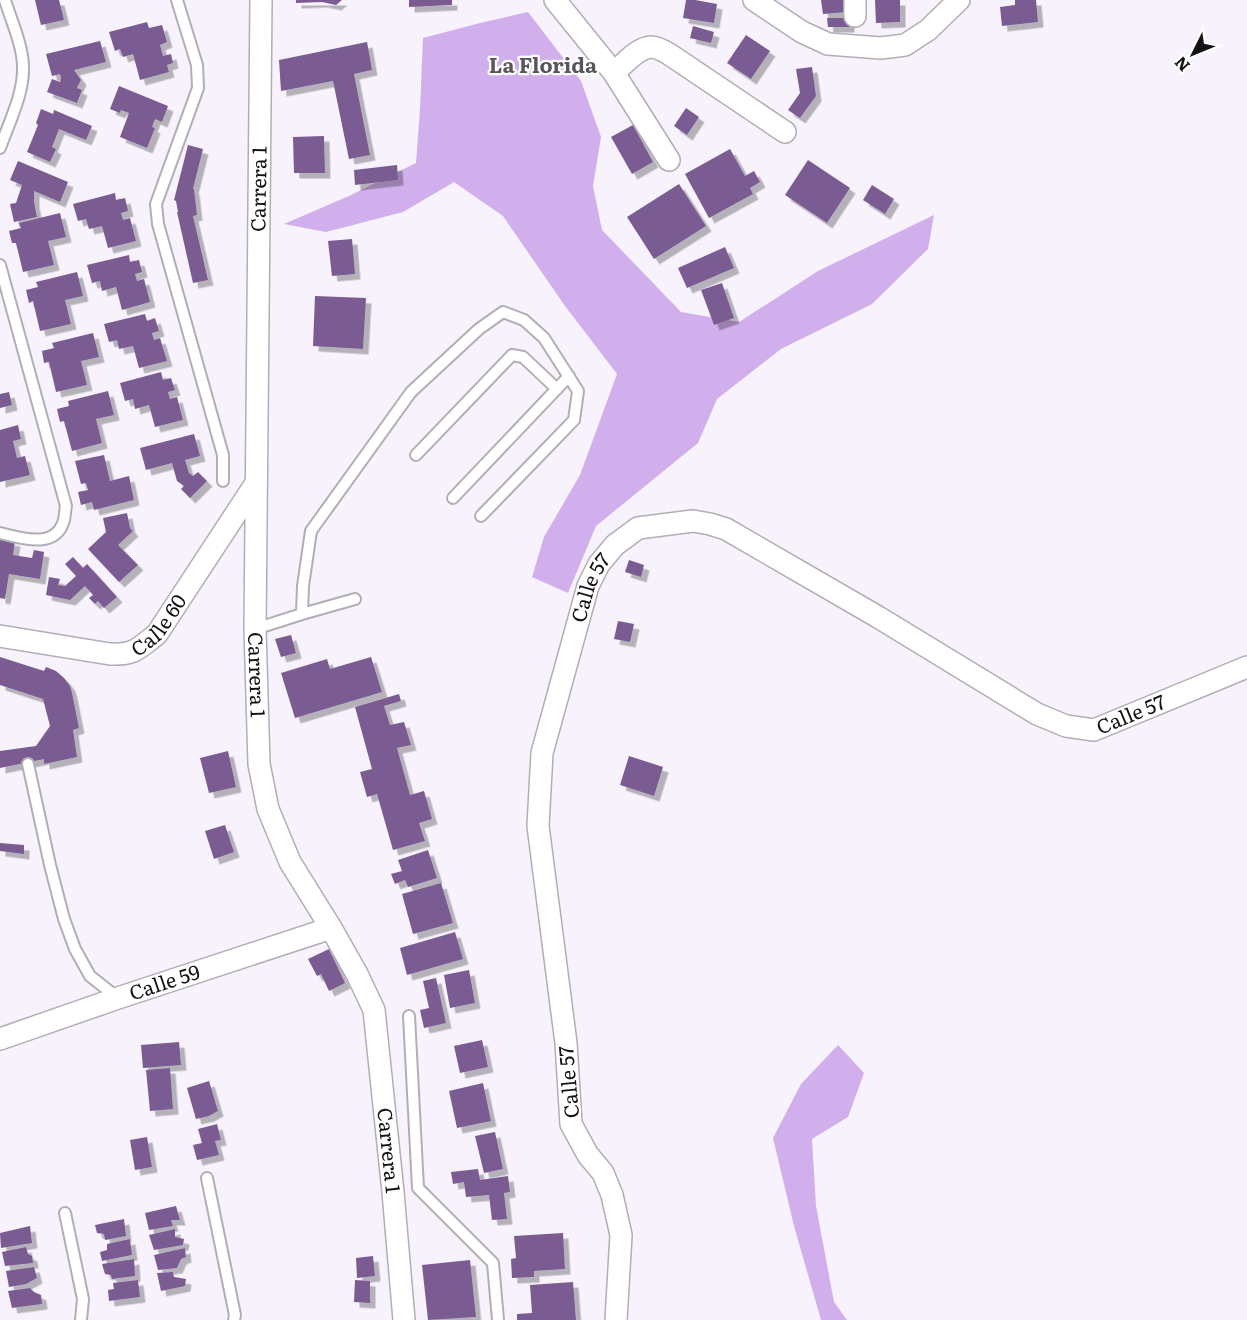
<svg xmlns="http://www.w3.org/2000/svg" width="1247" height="1320" viewBox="0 0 1247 1320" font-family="Literata,serif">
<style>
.forest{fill:#d0afec}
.building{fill:#7a5b93;filter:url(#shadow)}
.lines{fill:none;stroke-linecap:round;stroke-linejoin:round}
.service-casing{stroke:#b2aeb6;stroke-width:14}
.minor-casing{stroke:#b2aeb6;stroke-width:24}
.service{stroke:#fff;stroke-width:10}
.minor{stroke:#fff;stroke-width:21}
.labels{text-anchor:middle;stroke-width:4.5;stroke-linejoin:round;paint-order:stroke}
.street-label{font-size:20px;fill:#131215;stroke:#fff}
.neighbourhood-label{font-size:21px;font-weight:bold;fill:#59555d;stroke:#fff}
</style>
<defs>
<filter id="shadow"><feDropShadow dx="5.5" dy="5.5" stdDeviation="0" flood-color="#0004"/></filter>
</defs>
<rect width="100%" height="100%" fill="#f7f2fb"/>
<path class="forest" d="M 528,12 L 581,81 L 601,137 L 593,186 L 602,230 L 681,312 L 739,322 L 818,271 L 934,215 L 928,249 L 872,304 L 781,349 L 717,399 L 698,443 L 596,526 L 568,593 L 532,577 L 544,537 L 580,475 L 617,374 L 565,306 L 503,216 L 454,182 L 403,212 L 326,232 L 284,224 L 349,196 L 416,163 L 420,110 L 423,38 L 480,23 Z
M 838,1045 L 864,1073 L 848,1117 L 812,1139 L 816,1206 L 834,1302 L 847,1320 L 821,1320 L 794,1226 L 773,1138 L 801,1084 Z"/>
<path class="building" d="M 35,0 L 59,0 L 64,20 L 41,25 Z
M 296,0 L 342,0 L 336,5 L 322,2 L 296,3 Z
M 409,0 L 452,0 L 452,5 L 409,7 Z
M 686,0 L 695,0 L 717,4 L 714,23 L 683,18 Z
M 821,0 L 847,0 L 847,12 L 823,14 Z
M 875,0 L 900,0 L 900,22 L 876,23 Z
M 1015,0 L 1036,0 L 1038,22 L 1002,26 L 1000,7 L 1015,5 Z
M 827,18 L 849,18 L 849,27 L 828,27 Z
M 147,22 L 149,28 L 162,25 L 167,42 L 160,45 L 163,56 L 171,54 L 173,63 L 167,65 L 169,72 L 140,80 L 133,54 L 123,57 L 120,49 L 115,51 L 109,32 Z
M 693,26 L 714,32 L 711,43 L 690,38 Z
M 746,35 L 770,51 L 751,79 L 727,63 Z
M 100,41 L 106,62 L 74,70 L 81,80 L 77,88 L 82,90 L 77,103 L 47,92 L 52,79 L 60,82 L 61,78 L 60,74 L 52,76 L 46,54 Z
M 367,42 L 372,70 L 354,74 L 370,155 L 349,159 L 333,81 L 281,91 L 279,60 Z
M 812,67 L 816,96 L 800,118 L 788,110 L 800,93 L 796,69 Z
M 119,86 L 168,106 L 162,122 L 155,119 L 152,127 L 155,128 L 147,148 L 120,137 L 129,113 L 121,110 L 120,113 L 110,109 Z
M 686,108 L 699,117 L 687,135 L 674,126 Z
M 41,109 L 53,114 L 54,110 L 92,126 L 86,140 L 59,129 L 52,147 L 56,149 L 50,162 L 27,152 L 38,125 L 36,123 Z
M 633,125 L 653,162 L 632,174 L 611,137 Z
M 324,136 L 325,173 L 294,173 L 293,137 Z
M 188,145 L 203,149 L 193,189 L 194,189 L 197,215 L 193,216 L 208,280 L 193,283 L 177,212 L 178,212 L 176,201 L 174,200 Z
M 730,149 L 745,176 L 754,171 L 760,182 L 750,188 L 753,194 L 709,218 L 685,174 Z
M 808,160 L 850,188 L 827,223 L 785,195 Z
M 18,161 L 68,182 L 60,202 L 34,191 L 34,202 L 37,217 L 14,222 L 10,204 L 16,203 L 22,185 L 10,180 Z
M 397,165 L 398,180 L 355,185 L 354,170 Z
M 679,184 L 706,226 L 654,259 L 627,217 Z
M 872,185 L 894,199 L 885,214 L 863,200 Z
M 115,193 L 116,200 L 125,198 L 128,211 L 121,213 L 123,220 L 130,218 L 136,241 L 108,248 L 102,226 L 89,229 L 86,219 L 78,221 L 73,204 Z
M 60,213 L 66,237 L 48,241 L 54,265 L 23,272 L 16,243 L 12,243 L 9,231 L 21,228 L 19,223 Z
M 352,239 L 355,274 L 332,276 L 328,241 Z
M 725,247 L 734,268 L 687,288 L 678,268 Z
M 129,255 L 130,262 L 139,260 L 142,272 L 135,274 L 137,281 L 144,279 L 150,302 L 122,310 L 116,287 L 102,291 L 100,281 L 92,283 L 87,265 Z
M 77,272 L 83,296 L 65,300 L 71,324 L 40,331 L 33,301 L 29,303 L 26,290 L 38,287 L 36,282 Z
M 722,283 L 734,318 L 714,325 L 701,290 Z
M 315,296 L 366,298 L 363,349 L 313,346 Z
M 145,314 L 147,321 L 155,318 L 159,331 L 152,333 L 154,340 L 160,338 L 167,361 L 139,368 L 133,346 L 119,349 L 117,340 L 109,342 L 104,324 Z
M 93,333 L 99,357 L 81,361 L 87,385 L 56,392 L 49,362 L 44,363 L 42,351 L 54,348 L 52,343 Z
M 161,372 L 163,380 L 171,378 L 175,390 L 168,392 L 170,399 L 177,397 L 183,420 L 155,427 L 149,405 L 135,409 L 133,399 L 125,401 L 120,383 Z
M 108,391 L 114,415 L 96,419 L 102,443 L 72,451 L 64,421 L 60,422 L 57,409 L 69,406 L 68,401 Z
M 9,392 L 12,405 L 0,408 L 0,394 Z
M 18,425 L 21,439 L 13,441 L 17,458 L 25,456 L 30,475 L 0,482 L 0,430 Z
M 194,434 L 200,456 L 185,460 L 189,473 L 193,476 L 198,472 L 207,481 L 190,498 L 181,489 L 184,486 L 177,481 L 172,463 L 146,470 L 140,448 Z
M 104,455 L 110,481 L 129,476 L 134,500 L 94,510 L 92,502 L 81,505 L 78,492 L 88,490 L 86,483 L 81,484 L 75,461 Z
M 127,513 L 130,528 L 133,531 L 118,545 L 138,565 L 119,582 L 88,549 L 106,532 L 103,518 Z
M 0,539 L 15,541 L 13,555 L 32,558 L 34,550 L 44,552 L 40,579 L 9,574 L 5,599 L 0,598 Z
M 73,557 L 83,568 L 87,564 L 117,597 L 104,608 L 98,601 L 95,604 L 89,598 L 93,595 L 85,586 L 70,600 L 46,595 L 49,577 L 60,579 L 58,585 L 65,586 L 76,576 L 65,564 Z
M 629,560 L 644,565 L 641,577 L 625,572 Z
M 618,621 L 634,624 L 630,642 L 614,639 Z
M 291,635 L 296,653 L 281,657 L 275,639 Z
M 0,657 L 44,671 L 46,667 L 56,671 L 64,678 L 70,686 L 72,693 L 79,728 L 73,730 L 77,757 L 44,764 L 44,759 L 0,768 L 0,751 L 36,746 L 50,726 L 43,699 L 0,685 Z
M 371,657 L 382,692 L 295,718 L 281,673 L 327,659 L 330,669 Z
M 399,694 L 401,701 L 384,706 L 390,725 L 404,722 L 411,745 L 397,748 L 410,795 L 424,791 L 432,819 L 419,823 L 425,841 L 393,850 L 377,794 L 367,797 L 360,772 L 372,769 L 355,707 Z
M 228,751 L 236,787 L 209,793 L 200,758 Z
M 629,756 L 663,767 L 654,796 L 620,785 Z
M 225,825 L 234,852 L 214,859 L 205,831 Z
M 0,843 L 24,845 L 24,854 L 0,851 Z
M 428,850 L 437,878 L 408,887 L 405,880 L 395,884 L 391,874 L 402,871 L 398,860 Z
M 441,883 L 453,923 L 413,934 L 402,894 Z
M 455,932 L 463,959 L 407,975 L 400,948 Z
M 329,949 L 345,983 L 329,991 L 321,974 L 317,976 L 308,959 Z
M 469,970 L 475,1003 L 450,1008 L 444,975 Z
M 436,978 L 446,1023 L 424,1028 L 420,1010 L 429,1008 L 423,981 Z
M 482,1040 L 488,1067 L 460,1073 L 454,1046 Z
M 179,1042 L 181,1065 L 143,1068 L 141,1045 Z
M 170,1068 L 173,1109 L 150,1111 L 146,1070 Z
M 209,1081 L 218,1111 L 209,1116 L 196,1119 L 187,1088 Z
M 483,1083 L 491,1121 L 457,1128 L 449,1091 Z
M 217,1124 L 221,1140 L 215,1141 L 219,1155 L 197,1160 L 193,1145 L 202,1143 L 198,1129 Z
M 495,1132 L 503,1169 L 484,1173 L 475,1136 Z
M 147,1137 L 152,1167 L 135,1170 L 130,1140 Z
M 478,1169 L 480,1180 L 508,1176 L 510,1192 L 504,1193 L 507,1219 L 492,1220 L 489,1195 L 466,1197 L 464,1182 L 453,1184 L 451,1172 Z
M 176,1206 L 180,1220 L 171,1220 L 173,1226 L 149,1230 L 145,1213 Z
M 124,1219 L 126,1236 L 105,1240 L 104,1234 L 97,1233 L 95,1225 Z
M 30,1226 L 32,1243 L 1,1248 L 0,1233 Z
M 175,1229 L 175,1237 L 184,1239 L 183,1245 L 154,1250 L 149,1235 Z
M 563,1233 L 565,1269 L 534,1271 L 534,1277 L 512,1278 L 511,1259 L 516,1258 L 514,1236 Z
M 130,1239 L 132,1255 L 102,1261 L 100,1252 L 107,1250 L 107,1244 Z
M 26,1247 L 28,1254 L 32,1256 L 33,1263 L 5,1266 L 2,1252 Z
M 185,1248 L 186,1257 L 181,1259 L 177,1268 L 158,1270 L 154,1255 Z
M 373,1256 L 375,1276 L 357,1278 L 356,1258 Z
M 134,1259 L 135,1276 L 112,1279 L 111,1275 L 105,1274 L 102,1264 Z
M 470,1260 L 476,1317 L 428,1320 L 422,1265 Z
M 34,1267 L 37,1278 L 26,1284 L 9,1287 L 6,1271 Z
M 173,1272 L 174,1277 L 186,1279 L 185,1286 L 161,1291 L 157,1273 Z
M 138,1280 L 140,1297 L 109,1301 L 108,1290 L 114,1289 L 113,1283 Z
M 355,1280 L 370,1281 L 370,1303 L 354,1302 Z
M 573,1282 L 576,1320 L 517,1320 L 517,1314 L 532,1313 L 530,1285 Z
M 30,1288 L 34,1292 L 41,1295 L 42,1304 L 12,1308 L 8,1291 Z"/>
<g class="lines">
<g class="service-casing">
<path id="service" d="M 177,0 L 197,65 L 198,88 L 156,204 L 158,224 L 223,455 L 223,481
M 0,148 C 9,123 24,93 23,67 C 23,46 11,20 5,0
M 0,265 L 66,506 C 65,510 65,516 64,520 C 56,550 21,538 0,533
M 416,455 L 512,355 L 523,357 L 557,389
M 453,498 L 569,376
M 302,614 L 303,586 L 311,531 L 411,392 L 479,329 L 503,312 L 524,320 L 544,338 L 578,391 L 574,420 L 481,516
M 255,629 L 302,614 L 355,599
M 28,764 L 50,865 L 64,919 L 75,949 L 90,976 L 118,998
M 409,1016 L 418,1188 L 493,1263 L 498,1320
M 207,1178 L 235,1315 L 234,1320
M 65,1213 L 83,1299 L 81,1320"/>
</g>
<g class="minor-casing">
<g id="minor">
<path id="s1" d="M 261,0 L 255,629 L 259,764 L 268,809 L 290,862 L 331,928 L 357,974 L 374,1010 L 393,1192 L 404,1320"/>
<path d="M 555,0 L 614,73 L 669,160"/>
<path d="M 754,0 L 802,32 L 828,44 L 881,48 L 905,45 L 928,30 L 959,0"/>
<path d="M 855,0 L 855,16"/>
<path d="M 614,73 C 624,64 637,48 651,47 C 657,47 664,51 669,54 L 785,132"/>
<path id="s2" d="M 0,636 L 110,654 C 134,655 138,649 157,634 L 256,483"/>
<path id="s3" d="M 0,1039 L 118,998 L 331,928"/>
<path id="s4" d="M 616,1320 L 621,1235 L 612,1195 L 603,1173 L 588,1155 L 571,1124 L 566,1043 L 538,826 L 542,753 L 588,586 L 599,564 L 615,545 L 638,528 L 693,521 L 710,524 L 726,529 L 878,617 L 1037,714 L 1066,726 L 1094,730 L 1247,667"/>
</g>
</g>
<use href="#service" class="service"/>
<use href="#minor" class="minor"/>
</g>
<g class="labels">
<g class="street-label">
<text transform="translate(259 189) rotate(-89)" y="7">Carrera 1</text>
<text dy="7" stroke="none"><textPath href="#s4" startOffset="754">Calle 57</textPath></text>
<text dy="7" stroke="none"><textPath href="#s2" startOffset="172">Calle 60</textPath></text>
<text dy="7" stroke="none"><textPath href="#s1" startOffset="675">Carrera 1</textPath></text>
<text dy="7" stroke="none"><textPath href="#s4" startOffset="1384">Calle 57</textPath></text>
<text dy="7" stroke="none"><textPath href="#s3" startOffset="174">Calle 59</textPath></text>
<text transform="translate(569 1082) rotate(-95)" y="7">Calle 57</text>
<text dy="7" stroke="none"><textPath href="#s1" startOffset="1179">Carrera 1</textPath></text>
</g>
<g class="neighbourhood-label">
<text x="543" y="73">La Florida</text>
</g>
</g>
<g transform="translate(1193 54) rotate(227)" stroke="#ffffff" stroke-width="4.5" paint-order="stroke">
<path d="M0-4.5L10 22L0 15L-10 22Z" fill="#131215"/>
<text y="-9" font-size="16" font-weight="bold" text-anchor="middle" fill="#131215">N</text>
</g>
</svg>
